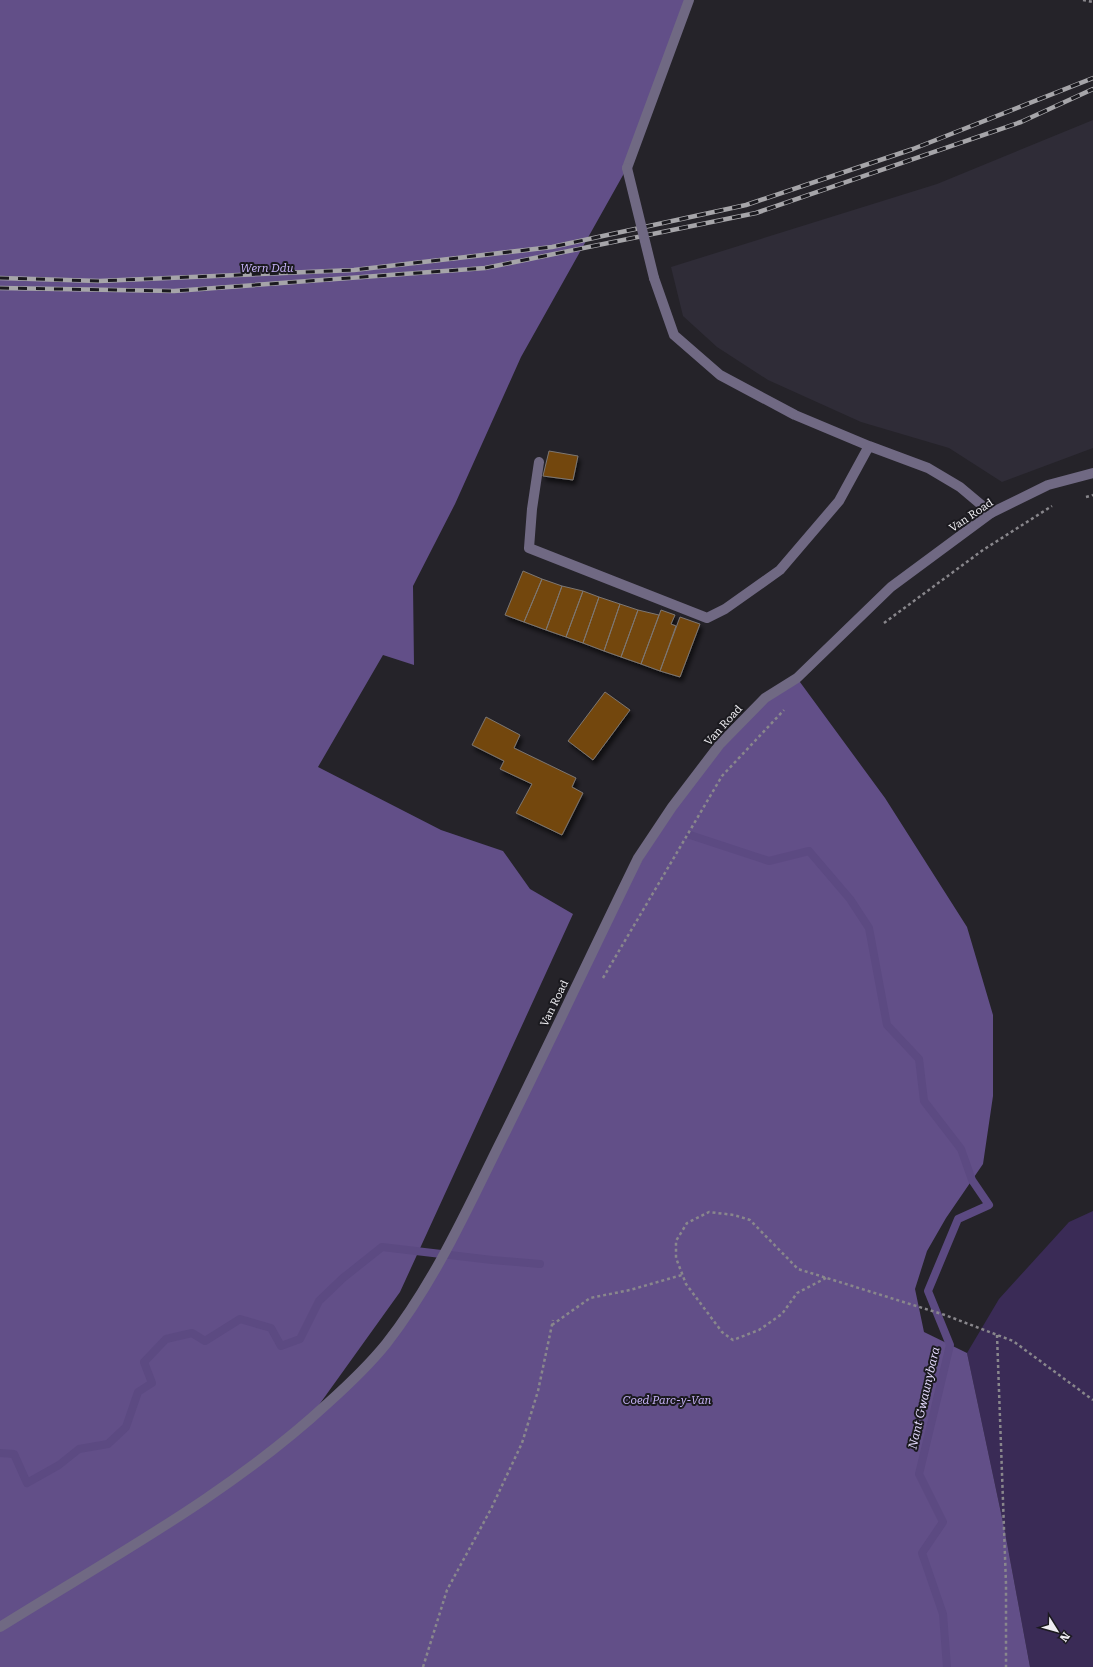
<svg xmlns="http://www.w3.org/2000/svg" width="1093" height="1667" viewBox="0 0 1093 1667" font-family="'Roboto Serif',serif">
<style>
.built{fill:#2f2c37}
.green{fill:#3a2b56}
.forest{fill:#624f88}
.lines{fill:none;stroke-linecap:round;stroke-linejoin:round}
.stream{stroke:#5c4a82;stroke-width:8}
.building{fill:#73460d;stroke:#7d7772;filter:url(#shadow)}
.path{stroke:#89878c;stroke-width:2.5;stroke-dasharray:3 3;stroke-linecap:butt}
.minor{stroke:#706983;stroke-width:10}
.tertiary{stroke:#706983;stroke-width:10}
.rail-casing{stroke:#a6a5a9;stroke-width:4.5}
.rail{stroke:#1b1a1f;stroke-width:3;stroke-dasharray:9;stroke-linecap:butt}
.minor-bridge{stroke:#706983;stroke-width:10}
.labels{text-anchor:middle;stroke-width:4;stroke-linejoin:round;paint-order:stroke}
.park-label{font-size:11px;font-style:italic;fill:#c6b2f6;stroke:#1b1a1f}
.street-label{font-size:11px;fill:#eeedf1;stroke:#1b1a1f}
.water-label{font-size:12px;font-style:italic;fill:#e3d9fc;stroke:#1b1a1f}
</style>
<defs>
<filter id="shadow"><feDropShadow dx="2.5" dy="4.5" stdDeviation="2" flood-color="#0009"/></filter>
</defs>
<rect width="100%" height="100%" fill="#252329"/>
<path class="built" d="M 1093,120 L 1093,448 L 1002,482 L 949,448 L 861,422 L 768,380 L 717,347 L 683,316 L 671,267 L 937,184 Z"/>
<path class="green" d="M 1093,1211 L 1093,1667 L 1030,1667 L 1004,1527 L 967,1353 L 999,1299 L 1069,1222 Z"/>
<path class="forest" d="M 0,0 L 689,0 L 627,168 L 521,357 L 455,504 L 413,586 L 414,665 L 383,655 L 318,767 L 441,830 L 503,851 L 530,889 L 573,914 L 400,1292 L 306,1423 L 350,1384 L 418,1299 L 606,924 L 672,807 L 765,698 L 797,678 L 885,798 L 967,927 L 993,1015 L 993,1096 L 983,1164 L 946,1218 L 927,1251 L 915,1289 L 924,1332 L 967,1353 L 1004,1527 L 1030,1667 L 0,1667 Z"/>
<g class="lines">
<path class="stream" d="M 690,835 L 769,861 L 809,851 L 850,899 L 869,928 L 887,1025 L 919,1059 L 924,1101 L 961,1149 L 972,1180 L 989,1205 L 958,1219 L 928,1291 L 950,1345 L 919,1474 L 943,1522 L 922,1553 L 943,1614 L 947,1667
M 0,1453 L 14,1454 L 27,1483 L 59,1465 L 79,1449 L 108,1444 L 126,1427 L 138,1392 L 152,1383 L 144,1362 L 166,1339 L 192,1333 L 205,1341 L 240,1319 L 271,1328 L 281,1346 L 300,1339 L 319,1301 L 343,1278 L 382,1247 L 492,1260 L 540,1264"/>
</g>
<path class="building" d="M 549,451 L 578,456 L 573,480 L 543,476 Z
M 523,571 L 542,579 L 524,622 L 505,615 Z
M 542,579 L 562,586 L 546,630 L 524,622 Z
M 562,586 L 583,591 L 566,637 L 546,630 Z
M 583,591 L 599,597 L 583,643 L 566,637 Z
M 599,597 L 620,604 L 604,651 L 583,643 Z
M 620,604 L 638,610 L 621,657 L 604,651 Z
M 638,610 L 659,615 L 641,664 L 621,657 Z
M 661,610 L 675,615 L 671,624 L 676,626 L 660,671 L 641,664 Z
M 680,617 L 700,624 L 680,677 L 660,671 Z
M 605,692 L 630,710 L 593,760 L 568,741 Z
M 486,717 L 520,735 L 514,748 L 576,778 L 572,787 L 583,793 L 562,835 L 516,813 L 532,784 L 500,769 L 504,761 L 472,745 Z"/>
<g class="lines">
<path class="path" d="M 1083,0 L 1093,2
M 1086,497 L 1093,495
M 884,623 L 983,550 L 1052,506
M 603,978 L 722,776 L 784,710
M 826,1278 L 797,1293 L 782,1314 L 759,1330 L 733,1340 L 722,1332 L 686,1284 L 676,1258 L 676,1241 L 687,1223 L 709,1212 L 734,1215 L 750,1220 L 798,1269 L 945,1315 L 1013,1341 L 1093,1400
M 552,1325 L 590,1298 L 630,1290 L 682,1275
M 997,1335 L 1006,1584 L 1006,1667
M 423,1667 L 447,1590 L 491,1509 L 522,1443 L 538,1391 L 553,1320"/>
<path class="minor" d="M 627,168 L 689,0
M 654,278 L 674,335 L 720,375 L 795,415 L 869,446 L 928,468 L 960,487 L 991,513
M 539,462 L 532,509 L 529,548 L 707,618 L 725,609 L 780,570 L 839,501 L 869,446"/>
<path class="tertiary" d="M 0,1627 C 112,1557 231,1493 328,1403 C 348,1385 369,1365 386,1344 C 433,1284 465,1214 498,1147 C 546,1051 591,954 638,858 L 672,807 L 720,744 L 765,698 L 797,678 L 891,587 L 991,513 L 1048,485 L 1093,473"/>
<g class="rail-casing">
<path id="rail" d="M 0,278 L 99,281 L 354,270 L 552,247 L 746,205 L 913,149 L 1093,78
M 0,288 L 174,291 L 485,268 L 756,213 L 1021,122 L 1093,89"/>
</g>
<use href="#rail" class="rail"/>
<path class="minor-bridge" d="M 627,168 L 654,278"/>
</g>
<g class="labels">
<g class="park-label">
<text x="267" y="272">Wern Ddu</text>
<text x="667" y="1404">Coed Parc-y-Van</text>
</g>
<g class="street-label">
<text transform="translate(971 515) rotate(-34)" y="4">Van Road</text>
<text transform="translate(723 725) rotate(-48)" y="4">Van Road</text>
<text transform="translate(554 1003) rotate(-64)" y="4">Van Road</text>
</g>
<g class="water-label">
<text transform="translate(924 1398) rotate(-77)" y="4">Nant Gwaunybara</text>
</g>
</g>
<g transform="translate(1057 1631) rotate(127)" stroke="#1b1a1f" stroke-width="3" paint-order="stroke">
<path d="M0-3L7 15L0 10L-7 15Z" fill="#eeedf1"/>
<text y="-6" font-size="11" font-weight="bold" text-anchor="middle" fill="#eeedf1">N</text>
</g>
</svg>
